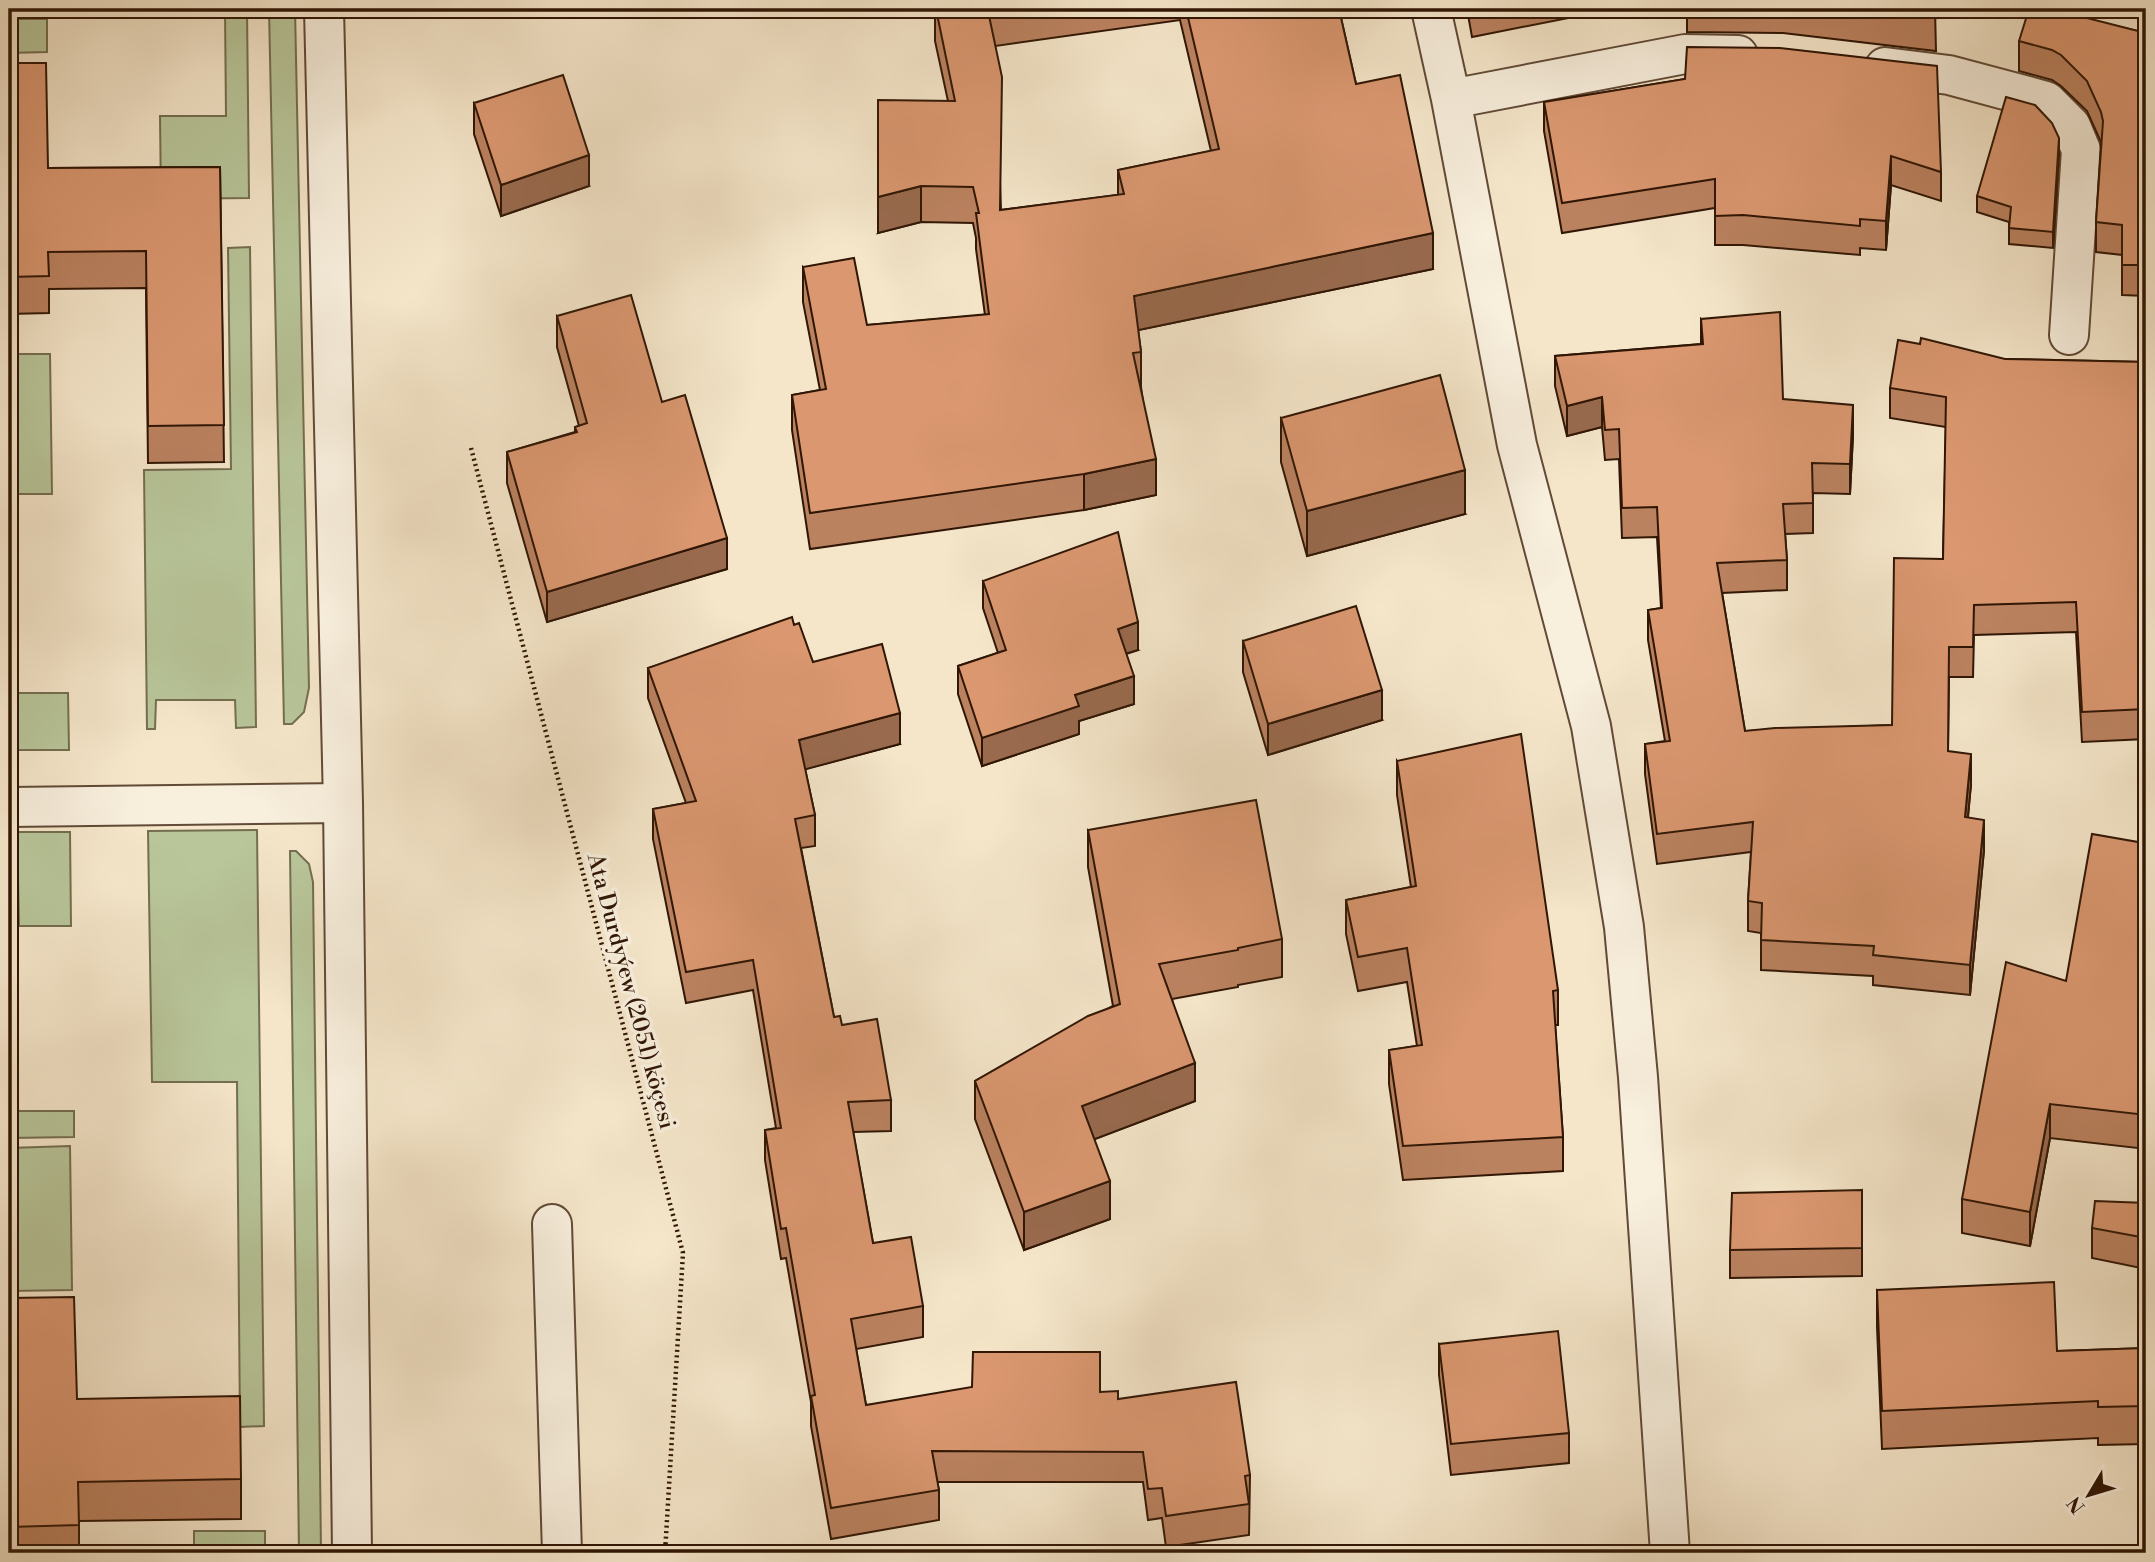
<svg xmlns="http://www.w3.org/2000/svg" width="2155" height="1562" viewBox="0 0 2155 1562" font-family="'Libre Bodoni',serif">
<style>
.green{fill:#b8c69a;stroke:#746e50;stroke-width:2}
.lines{fill:none;stroke-linecap:round;stroke-linejoin:round}
.minor-casing{stroke:#614a36;stroke-width:42}
.path{stroke:#301605;stroke-width:4.5;stroke-dasharray:2 3.5;stroke-linecap:butt}
.minor{stroke:#f8efdd;stroke-width:38}
.wall{fill:#bb8260;stroke:#301605;stroke-width:2;fill-rule:evenodd}
.shaded-wall{fill:#996a4e;stroke:#301605;stroke-width:2}
.building{fill:#da9770;stroke:#301605;stroke-width:2}
.labels{text-anchor:middle;stroke-width:7;stroke-linejoin:round;paint-order:stroke}
.street-label{font-size:23px;fill:#301605;stroke:#f8efdd}
</style>
<rect width="100%" height="100%" fill="#f5e6ca"/>
<filter id="stains"><feTurbulence type="fractalNoise" baseFrequency=".00286" numOctaves="4"/><feColorMatrix values="0 0 0 0 .2 0 0 0 0 .09 0 0 0 0 .02 0 0 0 .5 -.17"/></filter>
<radialGradient id="worn" r=".72"><stop offset=".6" stop-color="#630" stop-opacity="0"/><stop offset="1" stop-color="#630" stop-opacity=".3"/></radialGradient>
<path class="green" d="M 225,9 L 247,9 L 249,198 L 161,199 L 160,116 L 226,116 Z
M 269,9 L 295,9 L 309,688 L 304,712 L 292,724 L 284,724 Z
M 9,19 L 47,19 L 47,52 L 9,53 Z
M 250,247 L 256,727 L 236,728 L 235,700 L 156,700 L 155,729 L 147,729 L 144,470 L 231,469 L 228,248 Z
M 9,354 L 50,354 L 52,494 L 9,494 Z
M 16,693 L 68,693 L 69,750 L 17,750 Z
M 257,830 L 264,1426 L 240,1427 L 237,1082 L 152,1082 L 148,831 Z
M 17,832 L 70,832 L 71,926 L 19,926 Z
M 290,851 L 296,851 L 309,864 L 313,882 L 321,1553 L 299,1553 Z
M 9,1111 L 74,1111 L 74,1137 L 9,1138 Z
M 70,1146 L 72,1290 L 9,1291 L 9,1148 Z
M 194,1531 L 265,1531 L 265,1553 L 194,1553 Z"/>
<g class="lines">
<g class="minor-casing">
<path id="minor" d="M 324,9 L 343,803 L 352,1553
M 1431,9 L 1451,99 L 1517,445 L 1591,726 L 1624,927 L 1638,1077 L 1670,1553
M 1885,67 L 1949,75 L 2046,101 L 2071,126 L 2081,150 L 2069,335
M 1451,99 L 1685,54 L 1738,55
M 9,807 L 343,803
M 552,1224 L 562,1553"/>
</g>
<path class="path" d="M 471,448 L 683,1253 L 665,1553"/>
<use href="#minor" class="minor"/>
</g>
<path class="wall" d="M 935,9 L 1339,9 L 1356,84 L 1433,269 L 1138,330 L 1141,352 L 1141,387 L 1156,495 L 1084,510 L 810,549 L 792,430 L 792,395 L 820,390 L 803,302 L 803,267 L 867,325 L 985,315 L 976,249 L 976,238 L 973,223 L 921,222 L 878,233 L 948,101 L 935,41 ZM 1180,20 L 1211,151 L 1118,170 L 1118,195 L 1001,210 L 995,46 Z
M 1467,9 L 1614,9 L 1472,37 Z
M 1687,9 L 1935,9 L 1936,51 L 1783,33 L 1687,32 Z
M 2094,9 L 2091,20 L 2146,33 L 2146,296 L 2122,295 L 2122,255 L 2096,252 L 2096,222 L 2101,142 L 2087,111 L 2061,86 L 2052,80 L 2019,71 L 2019,41 Z
M 9,63 L 48,168 L 220,167 L 224,462 L 148,463 L 146,288 L 49,289 L 49,313 L 9,314 Z
M 1685,79 L 1941,172 L 1941,201 L 1891,185 L 1886,250 L 1860,248 L 1860,255 L 1743,245 L 1715,245 L 1715,208 L 1562,233 L 1544,131 L 1544,102 Z
M 474,103 L 589,186 L 501,216 L 474,134 Z
M 2059,154 L 2053,248 L 2009,244 L 2009,222 L 1977,212 L 1977,196 Z
M 557,316 L 662,402 L 727,569 L 547,622 L 507,483 L 507,452 L 575,432 L 575,427 L 579,426 L 557,347 Z
M 1701,319 L 1783,399 L 1853,435 L 1850,494 L 1813,493 L 1813,533 L 1785,534 L 1787,560 L 1787,590 L 1722,593 L 1745,731 L 1892,725 L 1943,559 L 1946,427 L 1890,418 L 1890,388 L 2005,359 L 2146,362 L 2146,739 L 2082,742 L 2076,632 L 1974,635 L 1973,677 L 1949,677 L 1948,751 L 1971,784 L 1968,817 L 1984,850 L 1970,995 L 1873,985 L 1873,976 L 1761,970 L 1761,933 L 1748,931 L 1748,901 L 1751,852 L 1657,864 L 1645,774 L 1645,744 L 1665,741 L 1648,640 L 1648,610 L 1661,608 L 1657,537 L 1622,538 L 1619,459 L 1605,460 L 1602,427 L 1567,436 L 1555,386 L 1555,356 L 1701,344 Z
M 1281,418 L 1465,514 L 1307,556 L 1281,462 Z
M 983,581 L 1138,650 L 1126,654 L 1134,704 L 1079,721 L 1079,734 L 982,766 L 958,694 L 958,666 L 998,653 L 983,608 Z
M 794,625 L 813,662 L 900,744 L 805,769 L 815,815 L 815,846 L 801,848 L 834,1017 L 842,1025 L 891,1100 L 891,1131 L 853,1132 L 873,1243 L 923,1306 L 923,1337 L 856,1349 L 866,1405 L 1100,1392 L 1118,1399 L 1250,1475 L 1249,1535 L 1166,1547 L 1162,1518 L 1148,1520 L 1143,1482 L 937,1482 L 939,1490 L 939,1520 L 831,1539 L 811,1426 L 811,1402 L 786,1258 L 781,1259 L 765,1160 L 765,1130 L 776,1128 L 753,990 L 686,1003 L 653,839 L 653,809 L 686,803 L 648,698 L 648,668 Z
M 1243,641 L 1382,720 L 1268,755 L 1243,672 Z
M 1397,761 L 1558,990 L 1558,1025 L 1555,1025 L 1563,1137 L 1563,1171 L 1403,1180 L 1389,1084 L 1389,1050 L 1417,1046 L 1407,982 L 1358,991 L 1346,934 L 1346,900 L 1411,887 L 1397,795 Z
M 2146,826 L 2146,1149 L 2050,1138 L 2030,1246 L 1962,1233 L 1962,1199 L 2066,981 L 2144,843 Z
M 1088,830 L 1282,939 L 1282,977 L 1238,985 L 1238,987 L 1172,999 L 1195,1101 L 1094,1139 L 1110,1219 L 1024,1250 L 975,1119 L 975,1081 L 1113,1006 L 1088,867 Z
M 1862,1190 L 1862,1276 L 1730,1278 L 1730,1250 Z
M 2146,1203 L 2146,1269 L 2092,1258 L 2092,1228 Z
M 1877,1290 L 2057,1351 L 2146,1348 L 2146,1444 L 2098,1445 L 2098,1438 L 1882,1449 L 1877,1327 Z
M 9,1298 L 77,1399 L 241,1479 L 241,1519 L 79,1521 L 79,1553 L 9,1553 Z
M 1439,1344 L 1569,1433 L 1569,1463 L 1451,1475 L 1439,1375 Z"/>
<path class="shaded-wall" d="M 2085,9 L 2094,9 L 2094,11 L 2083,48 L 2083,17 Z
M 2059,138 L 2059,154 L 2053,248 L 2053,232 Z
M 589,155 L 589,186 L 501,216 L 501,185 Z
M 1891,156 L 1891,185 L 1886,250 L 1886,221 Z
M 921,186 L 921,222 L 878,233 L 878,197 Z
M 1433,233 L 1433,269 L 1134,331 L 1134,296 Z
M 1602,397 L 1602,427 L 1567,436 L 1567,406 Z
M 1853,405 L 1853,435 L 1850,494 L 1850,464 Z
M 1156,459 L 1156,495 L 1084,510 L 1084,474 Z
M 1465,470 L 1465,514 L 1307,556 L 1307,511 Z
M 727,538 L 727,569 L 547,622 L 547,592 Z
M 1138,622 L 1138,650 L 1118,656 L 1118,629 Z
M 1134,676 L 1134,704 L 1079,721 L 1079,734 L 982,766 L 982,738 L 1075,695 Z
M 1382,690 L 1382,720 L 1268,755 L 1268,724 Z
M 900,713 L 900,744 L 799,771 L 799,740 Z
M 1971,754 L 1971,784 L 1965,847 L 1965,817 Z
M 1984,820 L 1984,850 L 1970,995 L 1970,965 Z
M 1195,1063 L 1195,1101 L 1082,1144 L 1082,1106 Z
M 2050,1104 L 2050,1138 L 2030,1246 L 2030,1212 Z
M 1110,1181 L 1110,1219 L 1024,1250 L 1024,1212 Z"/>
<path class="building" d="M 936,9 L 1006,9 L 988,11 L 1002,77 L 1000,210 L 1124,194 L 1118,170 L 1219,149 L 1186,9 L 1339,9 L 1356,84 L 1400,75 L 1433,233 L 1134,296 L 1141,352 L 1133,353 L 1156,459 L 1084,474 L 810,513 L 792,395 L 826,389 L 803,267 L 854,258 L 867,325 L 989,314 L 976,213 L 979,213 L 973,187 L 921,186 L 878,197 L 878,100 L 955,101 Z
M 1859,9 L 1935,9 L 1936,18 Z
M 2029,9 L 2085,9 L 2083,17 L 2146,33 L 2146,265 L 2122,265 L 2122,225 L 2096,222 L 2103,121 L 2101,112 L 2087,81 L 2061,55 L 2052,50 L 2019,41 Z
M 1687,47 L 1780,48 L 1937,66 L 1941,172 L 1891,156 L 1886,221 L 1860,219 L 1860,226 L 1743,215 L 1715,216 L 1715,179 L 1562,203 L 1544,102 L 1685,79 Z
M 9,63 L 46,63 L 48,168 L 220,167 L 224,425 L 148,426 L 146,251 L 48,252 L 49,276 L 9,277 Z
M 563,75 L 589,155 L 501,185 L 474,103 Z
M 2006,97 L 2035,105 L 2052,123 L 2059,138 L 2053,232 L 2009,228 L 2011,207 L 1977,196 Z
M 631,295 L 662,402 L 685,395 L 727,538 L 547,592 L 507,452 L 577,432 L 575,427 L 587,423 L 557,316 Z
M 1780,312 L 1783,399 L 1853,405 L 1850,464 L 1812,463 L 1813,503 L 1783,504 L 1787,560 L 1717,563 L 1745,731 L 1775,728 L 1892,725 L 1894,558 L 1943,559 L 1946,397 L 1890,388 L 1898,340 L 1920,344 L 1921,338 L 2005,359 L 2146,362 L 2146,709 L 2082,712 L 2076,602 L 1974,605 L 1973,647 L 1949,647 L 1948,751 L 1971,754 L 1965,817 L 1984,820 L 1970,965 L 1873,955 L 1874,946 L 1761,940 L 1762,903 L 1748,901 L 1753,822 L 1657,834 L 1645,744 L 1670,741 L 1648,610 L 1662,608 L 1657,507 L 1622,508 L 1619,429 L 1605,430 L 1602,397 L 1567,406 L 1555,356 L 1703,344 L 1701,319 Z
M 1440,375 L 1465,470 L 1307,511 L 1281,418 Z
M 1118,532 L 1138,622 L 1118,629 L 1134,676 L 1075,695 L 1079,706 L 982,738 L 958,666 L 1006,650 L 983,581 Z
M 1356,606 L 1382,690 L 1268,724 L 1243,641 Z
M 792,617 L 794,625 L 799,623 L 813,662 L 882,644 L 900,713 L 799,740 L 815,815 L 795,819 L 834,1017 L 840,1016 L 842,1025 L 877,1019 L 891,1100 L 848,1102 L 873,1243 L 911,1237 L 923,1306 L 851,1319 L 866,1405 L 972,1387 L 973,1352 L 1100,1352 L 1100,1392 L 1118,1391 L 1118,1399 L 1236,1382 L 1250,1475 L 1245,1476 L 1249,1504 L 1166,1516 L 1162,1488 L 1148,1489 L 1143,1452 L 932,1451 L 939,1490 L 831,1508 L 811,1396 L 815,1395 L 786,1228 L 781,1229 L 765,1130 L 781,1128 L 753,960 L 686,972 L 653,809 L 696,801 L 648,668 Z
M 1521,734 L 1558,990 L 1553,991 L 1563,1137 L 1403,1146 L 1389,1050 L 1422,1045 L 1407,948 L 1358,957 L 1346,900 L 1416,886 L 1397,761 Z
M 1256,800 L 1282,939 L 1238,948 L 1238,950 L 1159,964 L 1195,1063 L 1082,1106 L 1110,1181 L 1024,1212 L 975,1081 L 1088,1016 L 1120,1004 L 1088,830 Z
M 2146,826 L 2146,1115 L 2050,1104 L 2030,1212 L 1962,1199 L 2006,962 L 2066,981 L 2092,834 L 2144,843 Z
M 1862,1190 L 1862,1248 L 1730,1250 L 1732,1193 Z
M 2095,1201 L 2146,1203 L 2146,1238 L 2092,1228 Z
M 2054,1282 L 2057,1351 L 2146,1348 L 2146,1406 L 2098,1407 L 2098,1401 L 1882,1411 L 1877,1290 Z
M 74,1297 L 77,1399 L 240,1396 L 241,1479 L 78,1482 L 79,1525 L 9,1527 L 9,1298 Z
M 1558,1331 L 1569,1433 L 1451,1444 L 1439,1344 Z"/>
<g class="labels">
<g class="street-label">
<text transform="translate(632 991) rotate(75)" y="8">Ata Durdyýew (2051) köçesi</text>
</g>
</g>
<rect width="2155" height="1562" fill="none" stroke="#f5e6ca" stroke-width="35"/>
<rect x="10" y="10" width="2134" height="1541" fill="none" stroke="#301605" stroke-width="3.5"/>
<rect x="18" y="18" width="2120" height="1527" fill="none" stroke="#301605" stroke-width="2"/>
<g transform="translate(2089 1495) rotate(232)" stroke="#f8efdd" stroke-width="5" paint-order="stroke">
<path d="M0-5L12 26L0 18L-12 26Z" fill="#301605"/>
<text y="-10" font-size="19" font-weight="bold" text-anchor="middle" fill="#301605">N</text>
</g>
<rect width="100%" height="100%" filter="url(#stains)"/>
<rect width="100%" height="100%" fill="url(#worn)"/>
</svg>
